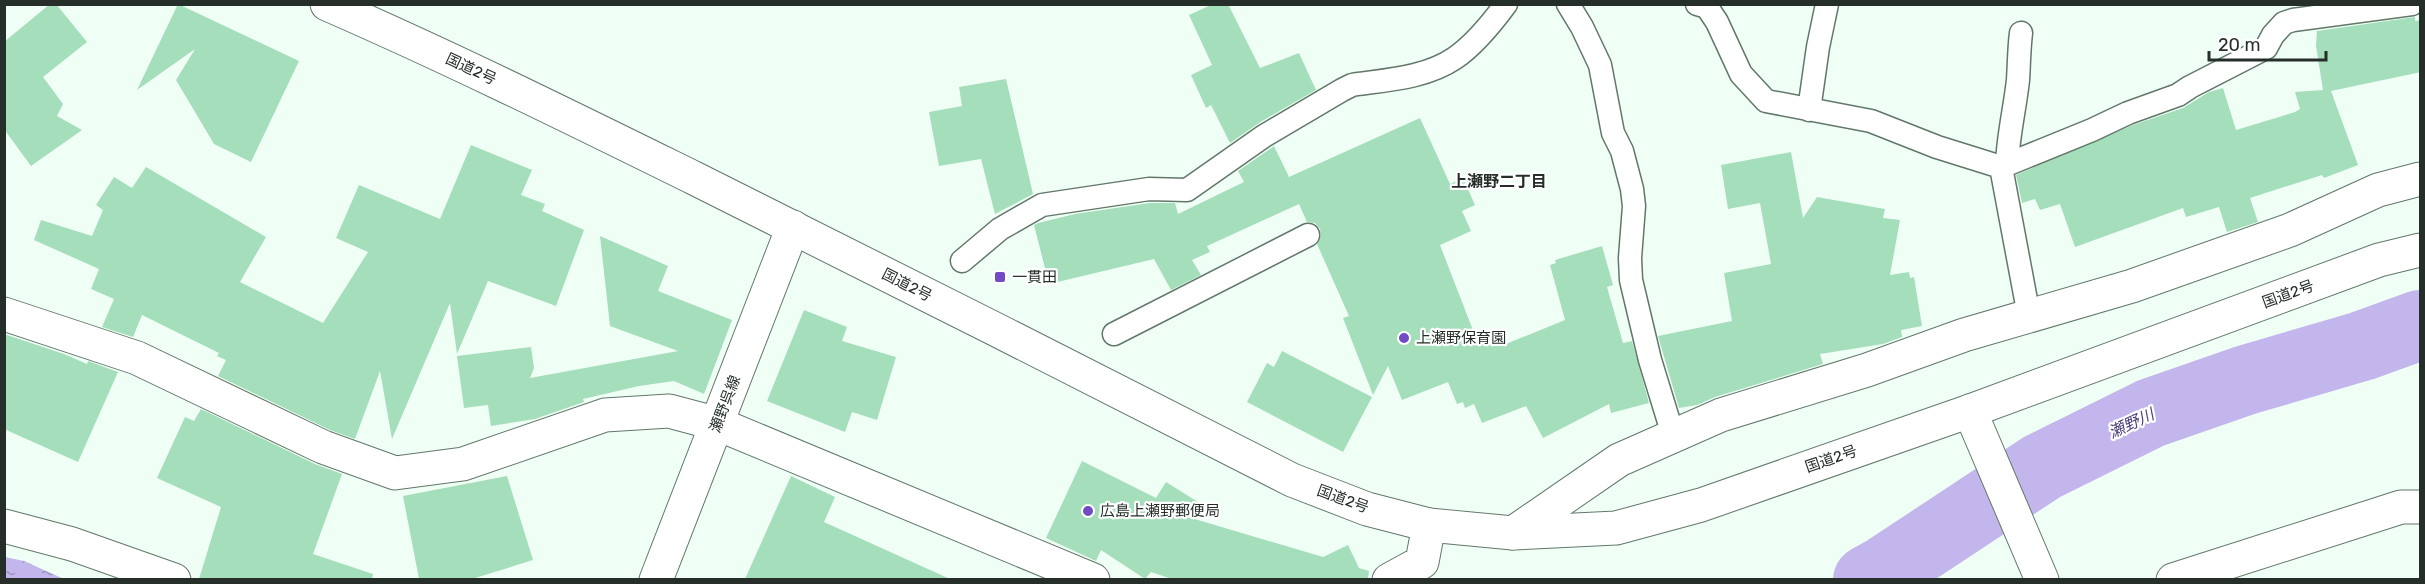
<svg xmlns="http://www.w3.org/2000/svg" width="2425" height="584" viewBox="0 0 2425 584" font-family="Rubik,'Noto Sans JP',sans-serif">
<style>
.water{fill:url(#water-ripples)}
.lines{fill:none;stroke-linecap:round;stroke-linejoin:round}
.river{stroke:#c2b6ec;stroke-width:70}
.building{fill:#a5debb}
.lane-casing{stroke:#617769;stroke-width:25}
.street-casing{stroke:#617769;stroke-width:35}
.secondary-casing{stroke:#617769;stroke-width:35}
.highway-casing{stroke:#617769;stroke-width:35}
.lane{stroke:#fff;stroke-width:22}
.street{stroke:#fff;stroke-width:33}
.secondary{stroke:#fff;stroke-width:33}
.highway{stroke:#fff;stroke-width:33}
.poi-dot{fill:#724ac3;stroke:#fff;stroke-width:2}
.labels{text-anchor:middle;stroke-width:4.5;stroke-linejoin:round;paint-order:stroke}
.street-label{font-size:15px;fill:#252e28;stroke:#fff}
.poi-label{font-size:15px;fill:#252e28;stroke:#fff;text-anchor:start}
.neighbourhood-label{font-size:16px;font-weight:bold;fill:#252e28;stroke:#fff}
.water-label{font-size:16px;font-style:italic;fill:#4e3c7c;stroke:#fff}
</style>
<defs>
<pattern id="water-ripples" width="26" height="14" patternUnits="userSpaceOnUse" patternTransform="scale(1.5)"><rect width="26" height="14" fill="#c2b6ec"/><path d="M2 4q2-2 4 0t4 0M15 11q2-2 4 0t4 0" fill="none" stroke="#9d94bf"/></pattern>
</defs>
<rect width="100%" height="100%" fill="#f0fff6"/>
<path class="water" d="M 5,557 L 24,561 L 64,579 L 5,579 Z"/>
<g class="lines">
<path class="river" d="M 1868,580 L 1886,570 L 2042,467 L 2151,413 L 2246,380 L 2362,346 L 2420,325"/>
</g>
<path class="building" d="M 50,4 L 56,4 L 87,42 L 43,77 L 63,104 L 57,116 L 82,130 L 31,166 L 4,129 L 4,42 Z
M 178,4 L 299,61 L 251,162 L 214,144 L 176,80 L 195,49 L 137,90 Z
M 1213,4 L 1228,4 L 1260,68 L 1299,53 L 1316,90 L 1262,121 L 1230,143 L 1211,105 L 1206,108 L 1191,75 L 1212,65 L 1189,15 Z
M 2415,17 L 2415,21 L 2421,20 L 2421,72 L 2331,91 L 2358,165 L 2324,178 L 2322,175 L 2250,198 L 2258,222 L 2227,232 L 2219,207 L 2186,217 L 2183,208 L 2075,247 L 2060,204 L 2040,210 L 2035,199 L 2022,203 L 2016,175 L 2133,125 L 2183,108 L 2209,92 L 2223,88 L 2236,130 L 2295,112 L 2300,109 L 2295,92 L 2323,90 L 2316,46 L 2317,31 Z
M 1006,79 L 1033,194 L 995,214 L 981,159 L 939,166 L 929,112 L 962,106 L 959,87 Z
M 1420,118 L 1450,184 L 1463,178 L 1475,205 L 1462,211 L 1471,231 L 1440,245 L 1476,338 L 1495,331 L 1501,346 L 1565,320 L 1550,265 L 1556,263 L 1555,260 L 1602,246 L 1613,285 L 1607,287 L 1623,343 L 1632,341 L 1649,403 L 1611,413 L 1609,404 L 1543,438 L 1526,406 L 1482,423 L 1474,404 L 1465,408 L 1463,402 L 1457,404 L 1448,382 L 1402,400 L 1388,366 L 1373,395 L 1343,318 L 1349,316 L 1317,244 L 1321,236 L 1320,229 L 1315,223 L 1307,222 L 1299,204 L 1207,246 L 1210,252 L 1192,260 L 1201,275 L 1171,290 L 1154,259 L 1049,284 L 1034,225 L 1038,223 L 1075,214 L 1150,203 L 1175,203 L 1178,214 L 1244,182 L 1238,171 L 1274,146 L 1289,177 Z
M 471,145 L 532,170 L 521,195 L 545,204 L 542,211 L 584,230 L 556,306 L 488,281 L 457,354 L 450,303 L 392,439 L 380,371 L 355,439 L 330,430 L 218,376 L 226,360 L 217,356 L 219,353 L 142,315 L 133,337 L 102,327 L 114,299 L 91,289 L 99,269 L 34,240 L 41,220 L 92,236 L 103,210 L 96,205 L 114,177 L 132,188 L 146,167 L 266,237 L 240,282 L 323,323 L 368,252 L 336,238 L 359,185 L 440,219 Z
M 1791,152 L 1803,218 L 1817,197 L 1885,209 L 1883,218 L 1900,220 L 1890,275 L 1909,272 L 1910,278 L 1914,277 L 1922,326 L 1901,330 L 1902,337 L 1883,344 L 1820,354 L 1823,364 L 1715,397 L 1697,405 L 1679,408 L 1658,336 L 1732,321 L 1724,273 L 1771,264 L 1760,203 L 1728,209 L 1721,165 Z
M 600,236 L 668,266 L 658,291 L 732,320 L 704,394 L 674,381 L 639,386 L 583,399 L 584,402 L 535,419 L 491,426 L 488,405 L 464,408 L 457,356 L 531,347 L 534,368 L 530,378 L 678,351 L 610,326 Z
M 804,310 L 847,327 L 842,341 L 896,357 L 877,420 L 852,412 L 845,432 L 767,401 Z
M 4,334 L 64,354 L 87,364 L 88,361 L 118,372 L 78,462 L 4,429 Z
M 1282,351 L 1372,397 L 1343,452 L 1247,402 L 1267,363 L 1274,367 Z
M 201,409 L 315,464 L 342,474 L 313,554 L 373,574 L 372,579 L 199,579 L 221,507 L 157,478 L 185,417 L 194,421 Z
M 1082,461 L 1156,498 L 1166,482 L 1198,502 L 1188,517 L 1323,557 L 1348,545 L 1359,568 L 1369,571 L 1368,579 L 1172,579 L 1151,572 L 1145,579 L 1101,550 L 1096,561 L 1046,538 Z
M 507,476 L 533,560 L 472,579 L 419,579 L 403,496 Z
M 791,476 L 835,497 L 824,522 L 950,579 L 745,579 Z"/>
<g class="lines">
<g class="lane-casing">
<path id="lane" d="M 1568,4 L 1582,27 L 1600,65 L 1613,133 L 1622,151 L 1632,189 L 1634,206 L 1630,258 L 1631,280 L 1650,360 L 1673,435
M 1697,4 L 1707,7 L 1717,22 L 1741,74 L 1766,101 L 1871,121 L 1937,147 L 2001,167 L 2092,130 L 2128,113 L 2178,95 L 2190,87 L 2266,48 L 2273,35 L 2284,23 L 2293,20 L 2412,4
M 1809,110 L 1818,47 L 1827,4
M 2007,164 C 2008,136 2015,108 2018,80 C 2019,65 2019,49 2021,33
M 2001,167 L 2029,316
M 962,261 L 1000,229 L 1042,205 L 1149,189 L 1187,190 L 1264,136 L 1342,90 L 1352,85 C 1386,80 1426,78 1455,58 C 1474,45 1492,23 1506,4
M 1114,334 L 1308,235"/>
</g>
<g class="street-casing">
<path id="street" d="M 4,314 L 137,358 L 323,447 L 395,473 L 463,464 L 605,415 L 669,411 L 718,424 L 1093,580
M 1970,411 L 2042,580
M 4,526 L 72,544 L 174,580
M 1513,533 L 1619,460 L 1721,415 L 1867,370 L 1964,335 L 2132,286 L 2290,230 L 2378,190 L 2420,179
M 1389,580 L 1422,562 L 1429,525
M 2173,580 L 2401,507 L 2420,507"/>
</g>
<g class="secondary-casing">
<path id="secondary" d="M 656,580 L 793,227"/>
</g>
<g class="highway-casing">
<path id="highway" d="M 327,4 C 451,58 572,118 694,178 C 894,277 1093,379 1292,480 L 1367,509 L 1429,525 L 1513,533 L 1616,528 L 1701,505 L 1970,411 L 2379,260 L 2420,250"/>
</g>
<use href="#lane" class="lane"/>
<use href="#street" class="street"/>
<use href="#secondary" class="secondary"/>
<use href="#highway" class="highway"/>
</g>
<g class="poi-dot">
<rect x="994" y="271" width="12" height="12" rx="3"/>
<circle cx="1404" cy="338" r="6"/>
<circle cx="1088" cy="511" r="6"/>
</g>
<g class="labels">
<g class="street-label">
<text transform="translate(471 69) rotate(25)" y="5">国道2号</text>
<text transform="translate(907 285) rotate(27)" y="5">国道2号</text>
<text transform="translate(2288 294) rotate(-20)" y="5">国道2号</text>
<text transform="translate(725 404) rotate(-69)" y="5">瀬野呉線</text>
<text transform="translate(1831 459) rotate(-19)" y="5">国道2号</text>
<text transform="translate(1343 499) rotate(20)" y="5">国道2号</text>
</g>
<g class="poi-label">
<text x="1012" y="282">一貫田</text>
<text x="1416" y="343">上瀬野保育園</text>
<text x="1100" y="516">広島上瀬野郵便局</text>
</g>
<g class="neighbourhood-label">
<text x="1499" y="187">上瀬野二丁目</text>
</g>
<g class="water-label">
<text transform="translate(2131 423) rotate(-25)" y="6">瀬野川</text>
</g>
</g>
<rect width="2425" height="584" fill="none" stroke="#252e28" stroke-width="12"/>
<path d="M2209 51v9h117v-9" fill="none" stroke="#252e28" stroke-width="3"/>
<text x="2218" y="51" font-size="18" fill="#252e28" stroke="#ffffff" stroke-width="4.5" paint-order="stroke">20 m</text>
</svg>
